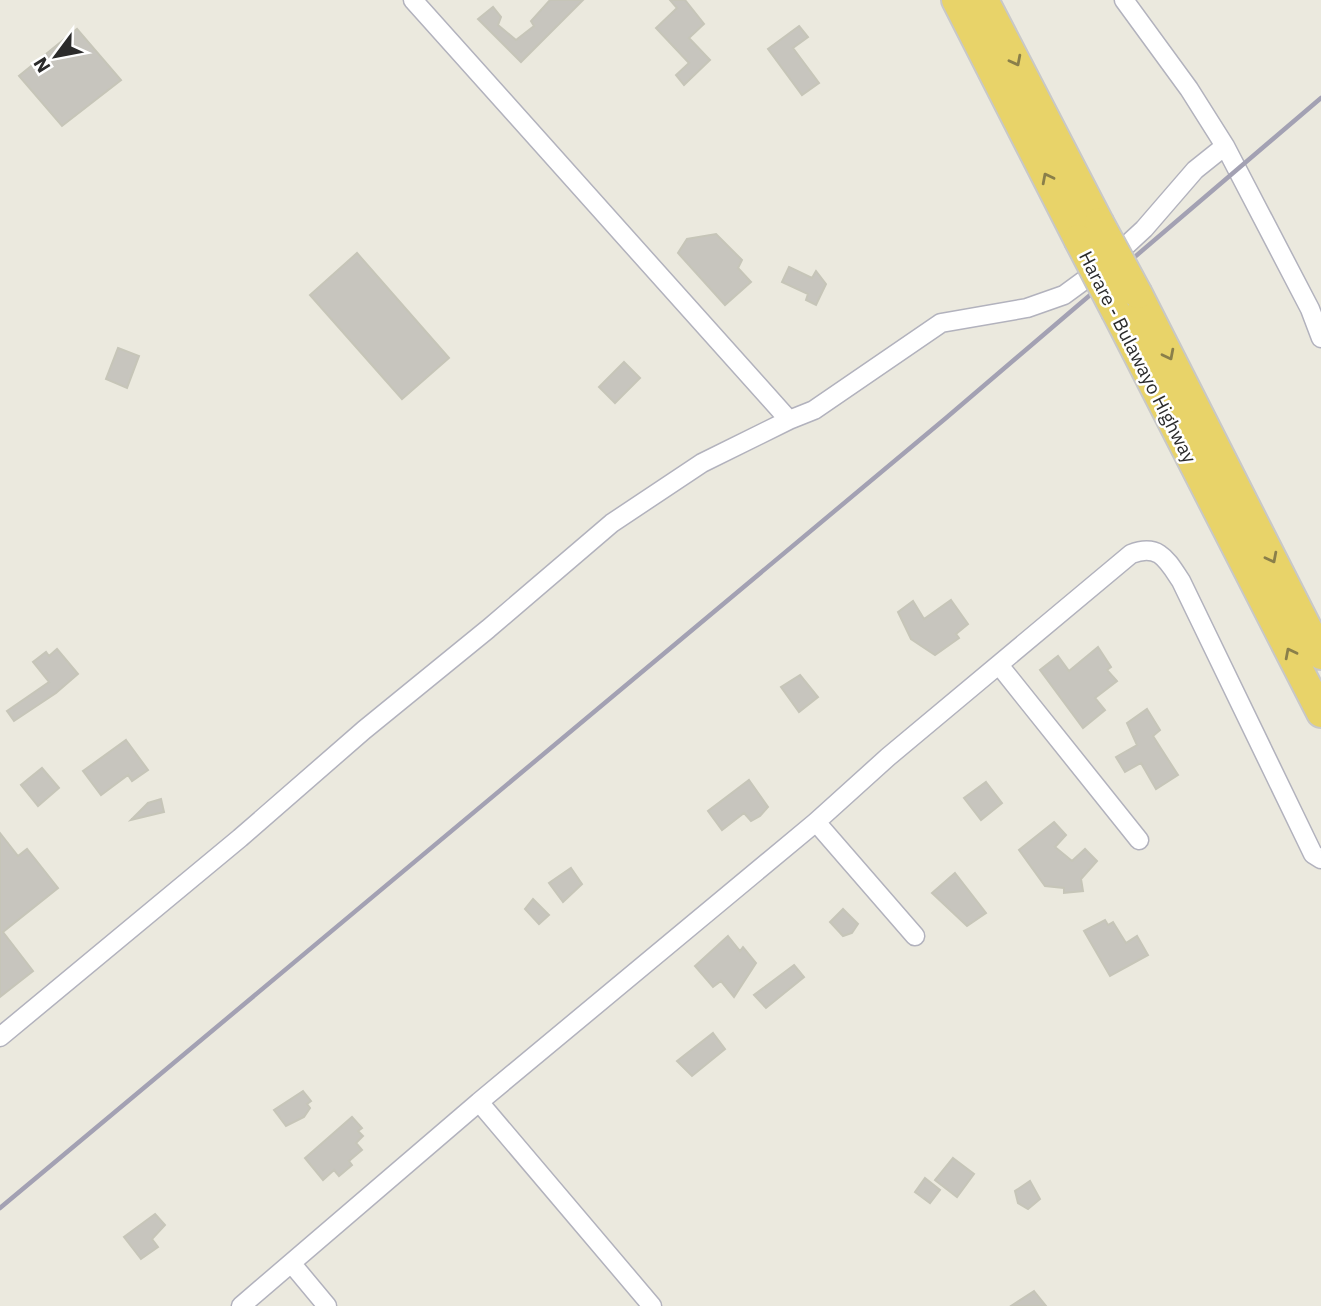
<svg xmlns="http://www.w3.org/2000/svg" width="1321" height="1306" viewBox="0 0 1321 1306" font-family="'IBM Plex Sans',sans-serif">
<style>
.building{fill:#c7c5be;stroke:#c6c5b8;stroke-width:2}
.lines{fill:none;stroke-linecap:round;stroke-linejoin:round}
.minor-casing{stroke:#b2b2bd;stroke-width:21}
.trunk-casing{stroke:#c8c8c8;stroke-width:32}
.minor{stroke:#fff;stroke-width:18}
.trunk{stroke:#e8d369;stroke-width:28}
.rail{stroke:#a3a1b3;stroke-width:4.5}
.trunk-bridge-casing{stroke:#c8c8c8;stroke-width:32;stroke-linecap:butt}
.trunk-bridge{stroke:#e8d369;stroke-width:28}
.oneway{stroke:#8a7f4a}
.labels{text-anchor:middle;stroke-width:5;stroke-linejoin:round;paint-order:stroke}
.street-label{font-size:19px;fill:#2b2b2b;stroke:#fff}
</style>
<rect width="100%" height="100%" fill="#ebe9de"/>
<path class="building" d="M 550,0 L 583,0 L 521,62 L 478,19 L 493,7 L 501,17 L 498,25 L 516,40 L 534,26 L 531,21 Z
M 670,0 L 685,0 L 704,24 L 689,38 L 710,60 L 684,85 L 676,75 L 689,63 L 656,28 L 677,8 Z
M 799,26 L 808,37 L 793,48 L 819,83 L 802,95 L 768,49 Z
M 77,29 L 121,80 L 62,126 L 19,76 Z
M 716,234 L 742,260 L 738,268 L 751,282 L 725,305 L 678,253 L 687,239 Z
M 357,253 L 449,358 L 402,399 L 310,295 Z
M 789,267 L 812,278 L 816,271 L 826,284 L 816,305 L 806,300 L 808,294 L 782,282 Z
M 118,348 L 139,356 L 127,388 L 106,379 Z
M 624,362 L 640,378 L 615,403 L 599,387 Z
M 951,600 L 968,624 L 956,634 L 959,638 L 935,655 L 911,639 L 898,612 L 913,601 L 924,619 Z
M 1098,647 L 1111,667 L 1107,670 L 1117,681 L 1095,698 L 1105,710 L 1083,728 L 1040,670 L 1058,656 L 1069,671 Z
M 57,649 L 78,674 L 56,693 L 14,721 L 7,711 L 49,682 L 33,662 L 46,652 L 49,656 Z
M 800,675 L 818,697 L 799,712 L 781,687 Z
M 1147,709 L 1160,730 L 1153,736 L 1178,775 L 1156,789 L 1141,763 L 1125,772 L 1116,757 L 1137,745 L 1127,723 Z
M 126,740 L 148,770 L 132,781 L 128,775 L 101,795 L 83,771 Z
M 42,768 L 59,788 L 38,806 L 21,785 Z
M 749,780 L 768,807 L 760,816 L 751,821 L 744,813 L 722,830 L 708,811 Z
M 986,782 L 1002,803 L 981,820 L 964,798 Z
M 161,799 L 164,812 L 131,820 L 148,803 Z
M 1054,822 L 1066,835 L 1055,847 L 1072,861 L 1085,849 L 1097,861 L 1081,879 L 1083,891 L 1064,893 L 1064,888 L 1045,886 L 1019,850 Z
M 0,833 L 18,856 L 27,849 L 58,888 L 3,932 L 33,971 L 0,997 Z
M 571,868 L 582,884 L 563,902 L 549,883 Z
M 955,873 L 986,913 L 967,926 L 932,893 Z
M 533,899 L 549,915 L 539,924 L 525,909 Z
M 843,909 L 858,924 L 852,933 L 843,936 L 830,922 Z
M 1105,920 L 1108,925 L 1113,922 L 1126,943 L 1137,936 L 1148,955 L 1110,976 L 1084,931 Z
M 728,936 L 740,951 L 743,947 L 756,963 L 734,997 L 721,981 L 713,987 L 695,966 Z
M 794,965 L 804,977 L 766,1008 L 754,995 Z
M 713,1033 L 725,1049 L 692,1076 L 677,1061 Z
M 303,1091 L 311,1101 L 307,1104 L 310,1108 L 304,1117 L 286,1126 L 274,1110 Z
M 352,1117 L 362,1128 L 358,1131 L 363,1136 L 356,1143 L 362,1150 L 349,1161 L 352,1165 L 339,1176 L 334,1170 L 323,1180 L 305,1158 Z
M 953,1158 L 974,1174 L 957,1197 L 935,1180 Z
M 925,1178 L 940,1190 L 930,1203 L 915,1192 Z
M 1030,1181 L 1040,1199 L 1028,1209 L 1018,1203 L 1015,1191 Z
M 155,1214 L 165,1225 L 152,1239 L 158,1247 L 141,1259 L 124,1237 Z
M 1034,1291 L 1046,1306 L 1011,1306 Z"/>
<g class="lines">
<g class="minor-casing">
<path id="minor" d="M 1124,0 L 1189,89 L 1225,146 L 1310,309 L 1321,338
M 789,420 L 814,410 L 941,323 L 1027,308 L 1064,295 L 1105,265 L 1144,229 L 1195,170 L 1225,146
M 999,665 L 1139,840
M 816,822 L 915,936
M 0,1037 L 240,838 L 364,730 L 488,629 L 612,523 L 702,463 L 789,420 L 413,0
M 479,1102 L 816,822 L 888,757 L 1131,554 C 1159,543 1167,560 1181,581 L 1313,854 L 1321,859
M 292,1264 L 327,1306
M 241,1306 L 479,1102 L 652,1306"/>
</g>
<g class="trunk-casing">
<path id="trunk" d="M 956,0 L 1078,239
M 984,0 L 1099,222
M 1138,294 L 1321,655
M 1116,312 L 1321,713"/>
</g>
<use href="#minor" class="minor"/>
<use href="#trunk" class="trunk"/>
<path class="rail" d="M 0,1208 L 946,418 L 1321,98"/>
<g class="trunk-bridge-casing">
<path id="trunk-bridge" d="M 1099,222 L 1138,294
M 1078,239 L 1116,312"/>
</g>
<use href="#trunk-bridge" class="trunk-bridge"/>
</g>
<defs><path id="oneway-chevron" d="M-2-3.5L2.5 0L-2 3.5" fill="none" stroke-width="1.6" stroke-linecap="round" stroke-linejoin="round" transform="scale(1.75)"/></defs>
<g class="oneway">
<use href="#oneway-chevron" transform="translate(1016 61) rotate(63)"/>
<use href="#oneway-chevron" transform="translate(1047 178) rotate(-117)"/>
<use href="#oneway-chevron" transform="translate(1169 355) rotate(63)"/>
<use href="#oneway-chevron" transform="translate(1272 558) rotate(63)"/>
<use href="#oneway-chevron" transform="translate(1290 653) rotate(-117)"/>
</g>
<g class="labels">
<g class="street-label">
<text transform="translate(1138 357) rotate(63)" y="7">Harare - Bulawayo Highway</text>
</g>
</g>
<g transform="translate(56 56) rotate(238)" stroke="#ffffff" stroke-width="5" paint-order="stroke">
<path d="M0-5L12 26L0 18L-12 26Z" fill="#2b2b2b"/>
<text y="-10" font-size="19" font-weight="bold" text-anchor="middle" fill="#2b2b2b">N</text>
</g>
</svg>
